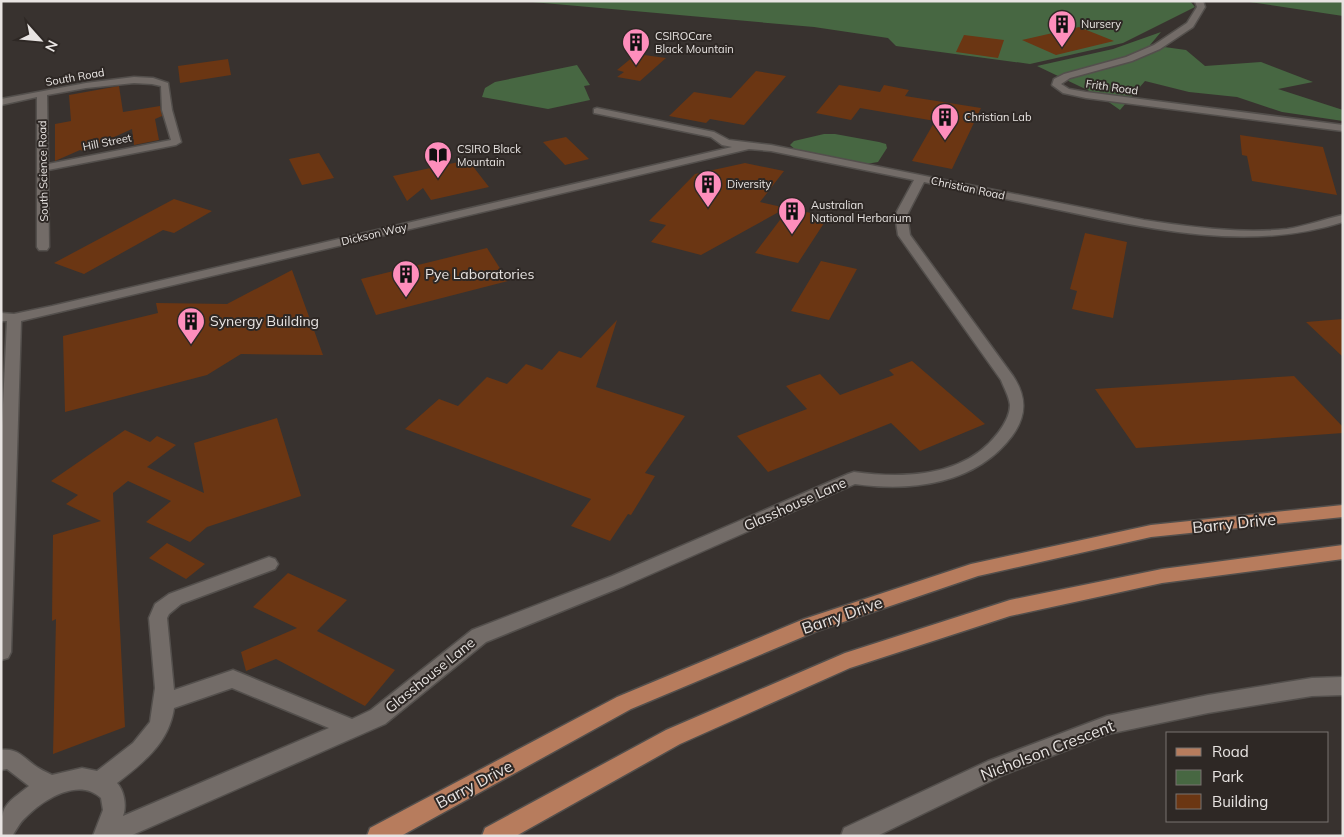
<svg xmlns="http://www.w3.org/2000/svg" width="1344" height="837" viewBox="0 0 1344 837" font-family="Mulish,sans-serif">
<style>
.green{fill:#476742}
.building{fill:#6b3613}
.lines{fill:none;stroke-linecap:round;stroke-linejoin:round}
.street-casing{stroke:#534f4c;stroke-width:3}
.primary-casing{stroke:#534f4c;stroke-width:3}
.street{fill:#736c68;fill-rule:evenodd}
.primary{fill:#b77c5d;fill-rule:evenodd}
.labels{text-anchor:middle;stroke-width:4;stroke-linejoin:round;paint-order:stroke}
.far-poi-label{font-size:11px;fill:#e8e4e2;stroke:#2e2825;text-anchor:start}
.far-street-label{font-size:11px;fill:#e8e4e2;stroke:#2e2825}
.poi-label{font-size:14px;fill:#e8e4e2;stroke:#2e2825;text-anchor:start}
.street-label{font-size:14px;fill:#e8e4e2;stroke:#2e2825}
.near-street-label{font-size:16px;fill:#e8e4e2;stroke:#2e2825}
</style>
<rect width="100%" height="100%" fill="#38322f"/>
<path class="green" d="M 521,1 L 1190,1 L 1195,7 L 1123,43 L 1030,64 L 896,46 L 888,38 L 814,27 Z
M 1243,1 L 1343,1 L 1343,16 Z
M 1161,32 L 1150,45 L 1186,50 L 1205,66 L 1261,62 L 1313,82 L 1278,89 L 1343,110 L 1343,121 L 1282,112 L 1237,97 L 1189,92 L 1145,81 L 1120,110 L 1100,96 L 1037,66 L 1113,49 Z
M 577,65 L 590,85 L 584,86 L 590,100 L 548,109 L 482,97 L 485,88 L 495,82 Z
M 824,134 L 835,134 L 879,142 L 886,144 L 887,148 L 878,162 L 866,164 L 797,151 L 790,145 L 794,141 Z"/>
<path class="building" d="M 1079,27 L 1114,41 L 1056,55 L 1022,40 Z
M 964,35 L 1004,40 L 998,58 L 956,52 Z
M 644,55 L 666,58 L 640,81 L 617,77 L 624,72 L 617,70 L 634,56 L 642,57 Z
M 228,59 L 231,75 L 180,83 L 178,66 Z
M 756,71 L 786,76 L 744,125 L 710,119 L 706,123 L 669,116 L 694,92 L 731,98 Z
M 839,85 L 880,92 L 884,85 L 909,90 L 905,96 L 981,108 L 952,169 L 912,161 L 935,121 L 860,108 L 851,120 L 816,113 Z
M 119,86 L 123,112 L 160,106 L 162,116 L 155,119 L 159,140 L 134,145 L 132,129 L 83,151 L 80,150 L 55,161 L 55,124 L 71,121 L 69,95 Z
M 1240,135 L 1323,147 L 1337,195 L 1252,181 L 1247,156 L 1242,155 Z
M 566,137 L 589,159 L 565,165 L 543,142 Z
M 319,153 L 334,178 L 302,185 L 289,159 Z
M 468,160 L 489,187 L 431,200 L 423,188 L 407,201 L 393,176 Z
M 745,163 L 784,171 L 760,202 L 786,208 L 701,255 L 651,242 L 666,225 L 649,221 L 695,174 Z
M 174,199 L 212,211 L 174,233 L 163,230 L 84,274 L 54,263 Z
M 789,208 L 828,217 L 798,263 L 755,253 Z
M 1085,233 L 1127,242 L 1113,318 L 1072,309 L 1077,291 L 1070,289 Z
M 487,248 L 508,281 L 376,315 L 361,279 Z
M 821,261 L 857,269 L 829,320 L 791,311 Z
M 292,270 L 323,355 L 241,354 L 207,375 L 65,412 L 63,336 L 158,313 L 156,303 L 227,304 Z
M 1343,319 L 1343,357 L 1306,322 Z
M 617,320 L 596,387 L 685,416 L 645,473 L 655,476 L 631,515 L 628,514 L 610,541 L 571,526 L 591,499 L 405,429 L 439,399 L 458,406 L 487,377 L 507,384 L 526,364 L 542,370 L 559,351 L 581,358 Z
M 912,361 L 985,424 L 920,451 L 891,423 L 768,472 L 737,436 L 807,409 L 786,386 L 820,374 L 840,395 L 894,375 L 889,370 Z
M 1294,376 L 1343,427 L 1343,433 L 1136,448 L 1095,389 Z
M 277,418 L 301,496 L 207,527 L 190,542 L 146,522 L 171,501 L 128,481 L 113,493 L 125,727 L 53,754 L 56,619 L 52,621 L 53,535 L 101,521 L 66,504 L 78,495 L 51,481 L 125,430 L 150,442 L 157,436 L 176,445 L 147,467 L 204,493 L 194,443 Z
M 167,543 L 205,564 L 186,579 L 149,558 Z
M 288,573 L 347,600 L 317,631 L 395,670 L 365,706 L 276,659 L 246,671 L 241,652 L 297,628 L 253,607 Z"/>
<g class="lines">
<g class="street-casing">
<path id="street" d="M 1195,1 L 1203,1 L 1205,7 L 1193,27 L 1160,49 L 1132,61 L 1070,78 L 1061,84 L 1069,89 L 1086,92 L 1343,125 L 1343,131 L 1086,98 L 1063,93 L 1052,85 L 1054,79 L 1064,74 L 1126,57 L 1154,45 L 1187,23 L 1197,7 Z
M 134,77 L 153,78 L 168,83 L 172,110 L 181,142 L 176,145 L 48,170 L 49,247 L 47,250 L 39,250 L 37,247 L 37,97 L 1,105 L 1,99 L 86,83 ZM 134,83 L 152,84 L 161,86 L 162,110 L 171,140 L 48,164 L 47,95 L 86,88 Z
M 597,108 L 714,132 L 729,140 L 771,145 L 1144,220 C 1192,227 1239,234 1287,229 C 1306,226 1324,219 1343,215 L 1343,222 C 1253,251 1159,231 1069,212 C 1020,202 972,192 924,182 L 907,215 L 910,235 L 1013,376 C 1027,397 1027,416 1012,436 C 976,484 912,492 855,484 L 624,586 L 486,642 L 385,724 L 130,836 L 93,836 L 103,810 L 101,798 C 79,777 44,799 26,817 C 20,822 17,829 12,836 L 1,836 C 1,804 5,805 29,786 L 7,769 L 1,770 L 1,750 C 17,748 22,756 34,765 C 39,769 46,772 52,775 L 82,768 L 97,771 L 133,743 L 150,722 L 155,688 L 149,618 L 155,604 L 169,594 L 269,557 L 275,559 L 278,564 L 275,569 L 181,604 L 169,614 L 167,618 L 174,690 L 233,670 L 352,719 L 371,710 L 472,630 L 612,576 L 848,474 L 854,472 C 904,479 965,477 998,433 C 1004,425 1010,415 1010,405 C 1009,396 1004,388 1001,380 L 898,235 L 895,215 L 914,180 L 771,151 L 749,149 L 21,321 L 11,652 L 8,658 L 1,660 L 1,446 L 7,321 L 1,321 L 1,313 L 14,314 L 52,306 L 732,147 L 722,145 L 711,137 L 594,113 L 594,109 ZM 232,688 L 329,728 L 123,816 C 127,806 124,790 117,783 C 143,763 169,743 174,708 Z
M 1343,677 L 1343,695 L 1312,696 L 1208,713 L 1108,734 L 1003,775 L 877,836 L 841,836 L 844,828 L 988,761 L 1107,716 L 1208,695 L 1312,678 Z"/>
</g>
<g class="primary-casing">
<path id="primary" d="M 1343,505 L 1343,517 L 1151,537 L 978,576 L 817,631 L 631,709 L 401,836 L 367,836 L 370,828 L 617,697 L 804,619 L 971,564 L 1151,525 Z
M 1343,545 L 1343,559 L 1162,583 L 1010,616 L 850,668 L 680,744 L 516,836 L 482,836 L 485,828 L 666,730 L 845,653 L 1010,600 L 1162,569 Z"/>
</g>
<use href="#street" class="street"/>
<use href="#primary" class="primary"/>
</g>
<defs>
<g id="building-pin" transform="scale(1.4375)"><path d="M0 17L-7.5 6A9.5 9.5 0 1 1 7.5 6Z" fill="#fe8ebc" stroke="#2e2825"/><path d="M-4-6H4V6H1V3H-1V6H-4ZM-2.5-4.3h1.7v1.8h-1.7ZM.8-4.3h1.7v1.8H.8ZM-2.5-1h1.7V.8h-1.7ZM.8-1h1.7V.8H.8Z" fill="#111"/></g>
<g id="library-pin" transform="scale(1.4375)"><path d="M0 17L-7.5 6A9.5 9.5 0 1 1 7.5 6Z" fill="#fe8ebc" stroke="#2e2825"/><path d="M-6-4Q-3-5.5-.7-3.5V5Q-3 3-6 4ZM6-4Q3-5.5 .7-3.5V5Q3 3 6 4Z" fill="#111"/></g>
</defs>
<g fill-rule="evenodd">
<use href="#building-pin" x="1062" y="24"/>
<use href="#building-pin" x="636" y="42"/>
<use href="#building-pin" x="945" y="117"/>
<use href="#library-pin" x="438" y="155"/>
<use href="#building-pin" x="708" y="184"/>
<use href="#building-pin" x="792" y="211"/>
<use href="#building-pin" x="406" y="274"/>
<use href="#building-pin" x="191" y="321"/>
</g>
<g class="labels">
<g class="far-poi-label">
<text x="1081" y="28">Nursery</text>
<text x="655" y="40">CSIROCare<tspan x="655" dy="13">Black Mountain</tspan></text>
<text x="964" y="121">Christian Lab</text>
<text x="457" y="153">CSIRO Black<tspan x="457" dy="13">Mountain</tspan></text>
<text x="727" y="188">Diversity</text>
<text x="811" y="209">Australian<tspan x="811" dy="13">National Herbarium</tspan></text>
</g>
<g class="far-street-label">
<text transform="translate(75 77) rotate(-10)" y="4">South Road</text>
<text transform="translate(1112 87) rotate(8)" y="4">Frith Road</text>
<text transform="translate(107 142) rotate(-11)" y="4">Hill Street</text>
<text transform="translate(43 171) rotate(-91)" y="4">South Science Road</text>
<text transform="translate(968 188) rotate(12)" y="4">Christian Road</text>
<text transform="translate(374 234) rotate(-13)" y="4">Dickson Way</text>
</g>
<g class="poi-label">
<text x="425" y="279">Pye Laboratories</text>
<text x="210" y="326">Synergy Building</text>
</g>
<g class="street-label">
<text transform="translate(795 504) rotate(-24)" y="5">Glasshouse Lane</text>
<text transform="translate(430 675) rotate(-39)" y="5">Glasshouse Lane</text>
</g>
<g class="near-street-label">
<text transform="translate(1234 523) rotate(-6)" y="6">Barry Drive</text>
<text transform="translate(842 615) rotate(-19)" y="6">Barry Drive</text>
<text transform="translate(1047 750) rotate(-21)" y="6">Nicholson Crescent</text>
<text transform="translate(474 784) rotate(-28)" y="6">Barry Drive</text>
</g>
</g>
<rect width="1344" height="837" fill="none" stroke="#e8e4e2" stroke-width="5"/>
<rect x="1166" y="732" width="162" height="90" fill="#2e2825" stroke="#787371"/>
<rect x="1176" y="748" width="25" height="8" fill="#b77c5d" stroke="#787371"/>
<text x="1212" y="757" font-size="15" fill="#e8e4e2">Road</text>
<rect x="1176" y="770" width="25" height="15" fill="#476742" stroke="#787371"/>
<text x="1212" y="782" font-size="15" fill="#e8e4e2">Park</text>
<rect x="1176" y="794" width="25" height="15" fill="#6b3613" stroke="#787371"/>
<text x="1212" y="807" font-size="15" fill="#e8e4e2">Building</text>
<g transform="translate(40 40) rotate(117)" stroke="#2e2825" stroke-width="4" paint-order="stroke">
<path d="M0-4L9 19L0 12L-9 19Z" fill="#e8e4e2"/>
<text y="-8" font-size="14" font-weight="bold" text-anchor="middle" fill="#e8e4e2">N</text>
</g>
</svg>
